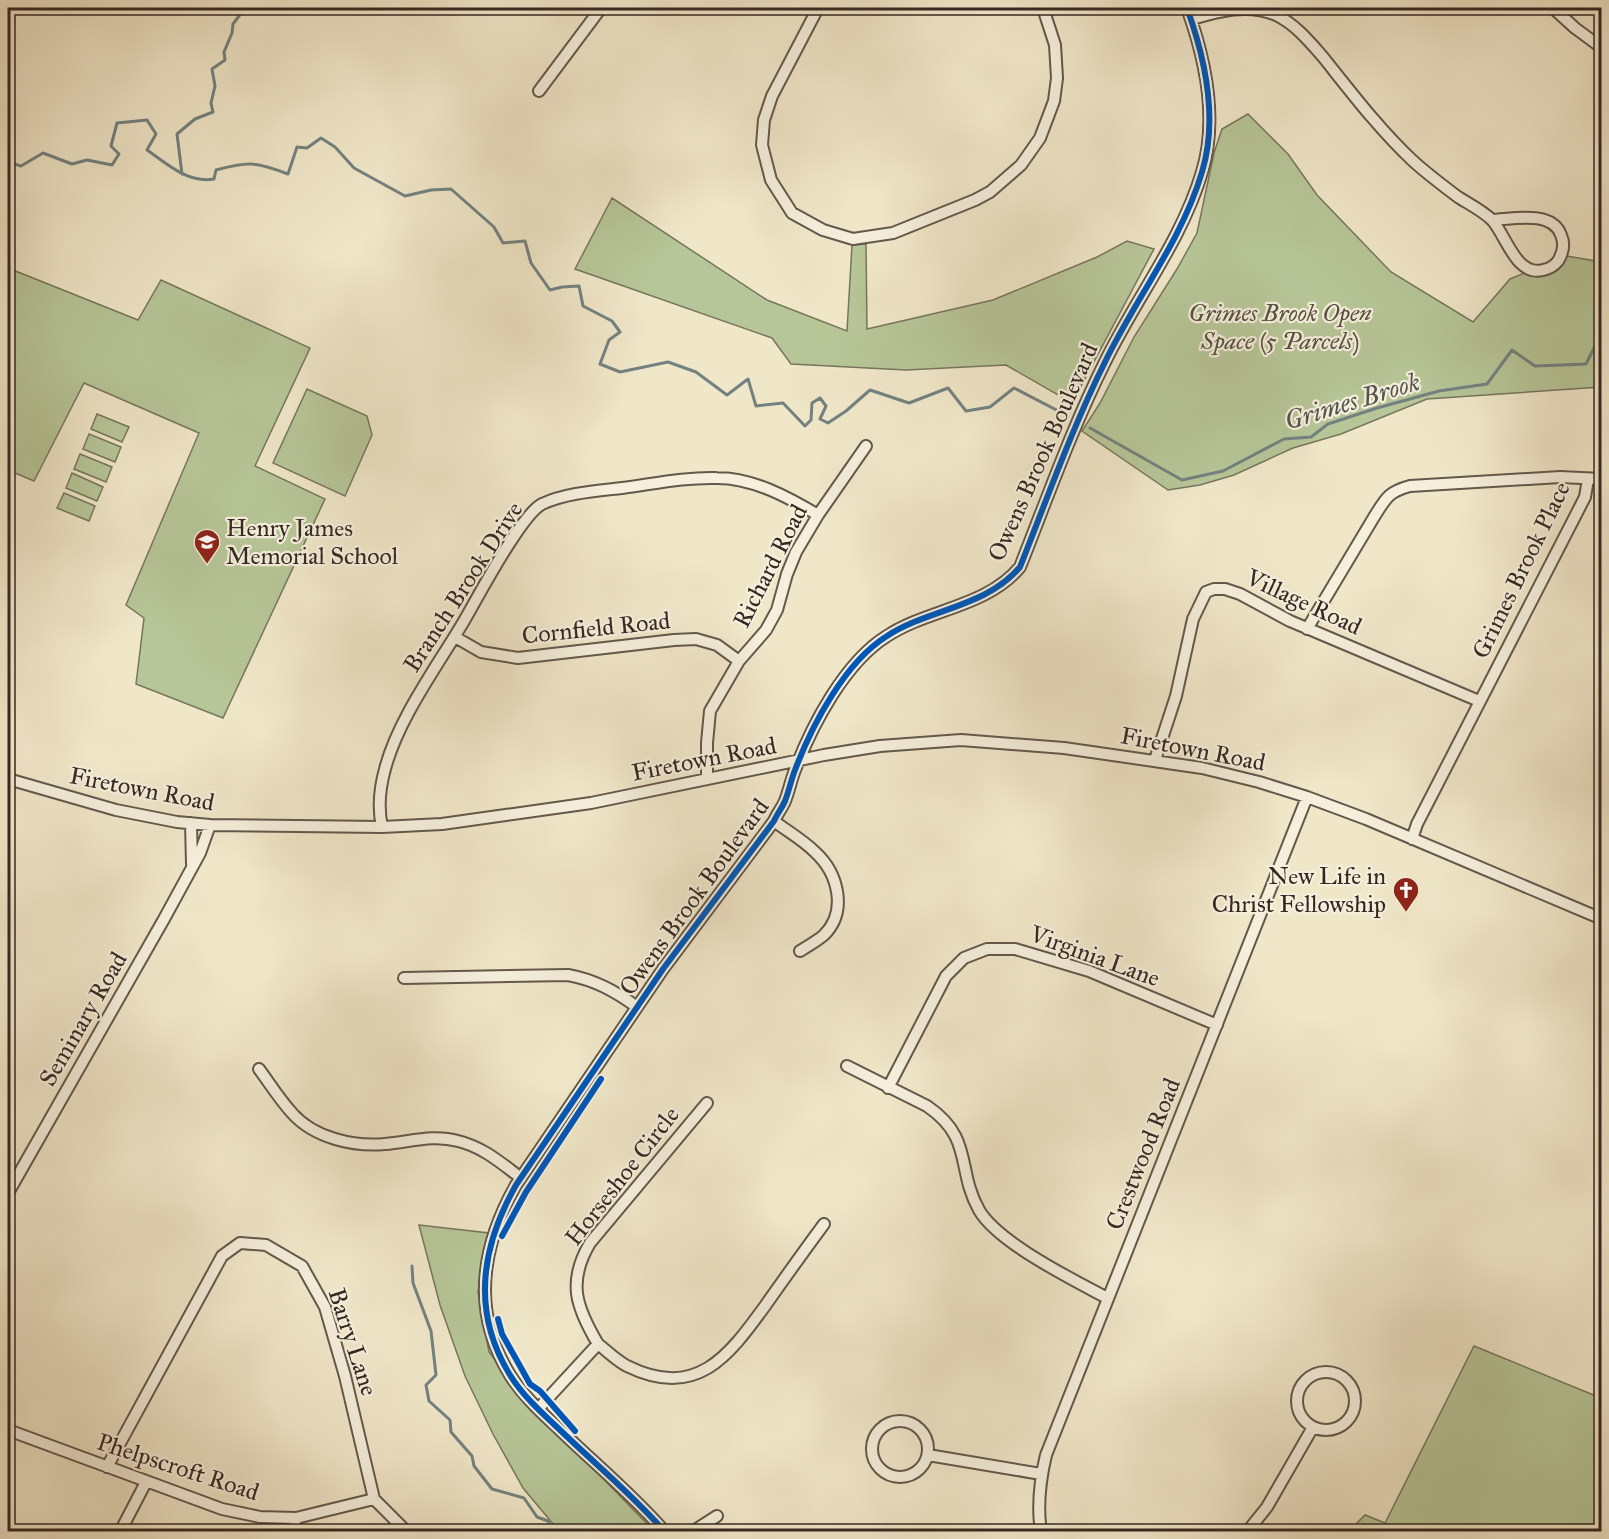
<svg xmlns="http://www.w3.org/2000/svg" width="1609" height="1539" viewBox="0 0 1609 1539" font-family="'IM FELL Great Primer',serif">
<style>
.green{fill:#b7c698;stroke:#76775d;stroke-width:1.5}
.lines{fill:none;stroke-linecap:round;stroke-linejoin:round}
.stream{stroke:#738280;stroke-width:3}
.minor-casing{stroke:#64584c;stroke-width:14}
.minor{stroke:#f5efdc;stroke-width:10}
.cycleway-casing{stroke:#f5efdc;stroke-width:10}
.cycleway{stroke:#0057b8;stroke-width:6}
.labels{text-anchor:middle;stroke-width:4.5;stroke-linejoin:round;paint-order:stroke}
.park-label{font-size:24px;font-style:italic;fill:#565040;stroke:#f5efdc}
.street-label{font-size:24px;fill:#352822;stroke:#f5efdc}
.poi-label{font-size:24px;fill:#352822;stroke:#f5efdc;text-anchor:start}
.water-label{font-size:26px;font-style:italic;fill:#545551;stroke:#f5efdc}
</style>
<rect width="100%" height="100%" fill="#f0e7c9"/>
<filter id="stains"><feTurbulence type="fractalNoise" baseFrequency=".00333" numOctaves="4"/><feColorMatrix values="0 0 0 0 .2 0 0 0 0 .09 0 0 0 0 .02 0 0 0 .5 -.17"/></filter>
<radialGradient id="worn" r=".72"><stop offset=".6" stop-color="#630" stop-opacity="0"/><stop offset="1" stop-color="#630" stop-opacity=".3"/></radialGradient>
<path class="green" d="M 1248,114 L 1288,154 L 1317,195 L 1391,272 L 1473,322 L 1510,279 L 1567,256 L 1601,262 L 1601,387 L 1427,399 L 1341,434 L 1293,448 L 1234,475 L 1200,485 L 1168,490 L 1082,431 L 1100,403 L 1134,337 L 1177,269 L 1197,233 L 1214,153 L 1222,129 Z
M 612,198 L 767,300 L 847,331 L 852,245 L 866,244 L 867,329 L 993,300 L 1097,257 L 1127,241 L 1154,249 L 1072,403 L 1006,365 L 906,370 L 791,364 L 772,338 L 575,269 Z
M 8,268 L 138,320 L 161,280 L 310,348 L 255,466 L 325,499 L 223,718 L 136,684 L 144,618 L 126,605 L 199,433 L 84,383 L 34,481 L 8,470 Z
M 307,389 L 367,416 L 372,435 L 345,496 L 273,463 Z
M 97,414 L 129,427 L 122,442 L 91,429 Z
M 89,434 L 121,447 L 115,462 L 83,449 Z
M 80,454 L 112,467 L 106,482 L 74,469 Z
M 72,473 L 103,487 L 97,501 L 66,488 Z
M 64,493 L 95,506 L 89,521 L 57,508 Z
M 419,1225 L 489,1233 L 478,1292 L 489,1352 L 533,1409 L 555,1429 L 654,1531 L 559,1531 L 523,1488 L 493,1434 L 465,1376 L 440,1305 Z
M 1474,1346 L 1601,1398 L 1601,1531 L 1349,1531 L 1365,1515 L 1385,1523 Z"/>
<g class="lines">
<path class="stream" d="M 8,162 L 21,166 L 43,153 L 72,164 L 87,160 L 112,165 L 119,154 L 111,146 L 117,123 L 147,120 L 156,134 L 147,150 C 166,163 188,184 214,179 L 216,170 C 249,161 256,162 288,174 L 297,147 L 307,148 L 321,138 L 335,147 L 354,168 L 405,196 L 431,190 L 451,189 L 494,227 L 503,243 L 525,241 L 531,263 L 550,290 L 562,287 L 579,286 L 583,306 L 612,321 L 620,332 L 609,340 L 600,364 L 620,372 L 668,362 L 696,372 L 727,395 L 748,379 L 756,406 L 783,403 L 805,426 L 811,420 L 812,403 L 820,398 L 826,406 L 820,419 L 828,423 L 846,411 L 870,390 L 909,403 L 948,388 L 966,411 L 990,407 L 1014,388 L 1068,416
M 182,174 L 177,134 L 195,119 L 213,112 L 211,103 L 215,86 L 212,69 L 225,60 L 224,52 L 232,33 L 233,24 L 245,8
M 1090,428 L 1182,480 L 1223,471 L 1284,439 L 1311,437 L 1328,424 L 1377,408 L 1439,391 L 1487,384 L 1512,350 L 1535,366 L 1586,364 L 1602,332
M 412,1266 L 413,1283 L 431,1331 L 436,1375 L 426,1385 L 429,1401 L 450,1420 L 451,1432 L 472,1456 L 474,1466 L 492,1489 L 524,1498 L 537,1517 L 548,1521 L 553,1532"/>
<g class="minor-casing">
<path id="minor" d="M 818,8 L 772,96 L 764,120 L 762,145 L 771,180 L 792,213 L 823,230 L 853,239 L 893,233 L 975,200 L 990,192 L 1021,165 L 1040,138 L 1054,101 L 1057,78 L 1055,45 L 1043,8
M 1553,8 L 1575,28 L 1602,48
M 1192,19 C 1219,11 1248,3 1276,15 C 1295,24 1309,41 1323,57 C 1351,92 1379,129 1412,160 C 1426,173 1442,185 1458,197 C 1469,204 1483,211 1492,220 C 1506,235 1516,277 1543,270 C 1549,269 1554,266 1558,261 C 1563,253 1565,244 1561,235 C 1552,210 1513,219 1492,220
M 539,91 L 601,8
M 1307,629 L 1374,517 C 1386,498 1388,492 1410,486 L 1560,477 L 1602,479
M 455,637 L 481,652 L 518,658 L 674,640 L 696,639 L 717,645 L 739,661
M 1155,760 L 1176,696 L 1193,619 L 1206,592 L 1214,589 L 1225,589 L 1240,594 L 1290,621 L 1479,701
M 707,778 L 707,743 L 710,711 L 739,661 L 766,630 L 777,610 L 787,574 L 796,552 L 818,515 L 866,446
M 8,779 L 116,810 L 177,822 L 210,825 L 382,827 L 442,824 L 591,803 L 824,755 L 880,746 L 961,740 L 1064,748 L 1202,768 L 1259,782 L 1307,797 L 1366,819 L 1602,919
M 774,821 C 787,831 803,840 815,852 C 838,873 848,911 824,935 C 817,941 808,946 800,951
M 191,823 L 192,864
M 382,827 C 378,809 380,787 385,769 C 398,719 438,665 464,621 C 478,597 521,515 542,504 C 566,493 596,491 622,488 C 653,484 685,477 717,478 C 753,478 788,497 818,515
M 1412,839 L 1417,824 L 1585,497 L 1588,479
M 404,978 L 568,975 C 595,980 615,991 637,1007
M 847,1066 L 927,1106 C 974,1138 956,1169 979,1210 C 998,1243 1074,1280 1107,1298
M 259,1069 C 270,1084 280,1100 292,1113 C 314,1138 354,1147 385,1144 C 410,1142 433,1134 458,1141 C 483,1147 501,1163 521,1178
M 888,1088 L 946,976 L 964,958 L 987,949 L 1015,949 L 1089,971 L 1217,1025
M 8,1193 L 164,919 L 200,853 L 210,825
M 598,1344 C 576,1307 567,1282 590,1243 L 707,1103
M1297 1401a29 29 0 1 1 58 0a29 29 0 1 1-58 0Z
M 538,1409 L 598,1344 C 607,1351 617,1361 627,1366 C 696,1400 728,1357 765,1306 C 784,1279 804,1251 824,1224
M872 1449a28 28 0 1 1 56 0a28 28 0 1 1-56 0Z
M 8,1430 L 222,1509 L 260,1517 L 296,1518 L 374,1499
M 928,1455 L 1041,1474
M 107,1467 L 222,1256 L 240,1243 L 266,1245 L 302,1266 L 325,1307 L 345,1376 L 374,1499 L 407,1532
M 120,1532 L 146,1482
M 293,1532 L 296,1518
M 665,1532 C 633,1495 594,1463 559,1429 C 542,1413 523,1396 510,1375 C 471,1312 481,1247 516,1185 L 663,969 L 774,821 C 777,814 782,808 785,801 C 789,791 791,780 795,770 C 812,725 845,662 887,636 C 928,609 987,607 1020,567 C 1047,499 1072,428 1105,362 C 1136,298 1182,240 1202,172 C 1218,120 1205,58 1187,8
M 692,1532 L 717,1516
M 1041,1532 C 1037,1506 1040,1480 1046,1455 L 1307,797
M 1247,1532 L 1267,1507 L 1313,1427"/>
</g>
<use href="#minor" class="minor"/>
<g class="cycleway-casing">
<path id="cycleway" d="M 502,1236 L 526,1192 L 601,1079
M 498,1319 L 502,1334 L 530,1384 L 540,1391 L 575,1431
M 665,1532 C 633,1495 594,1463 559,1429 C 542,1413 523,1396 510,1375 C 471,1312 481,1247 516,1185 L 663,969 L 774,821 C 777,814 782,808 785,801 C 789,791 791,780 795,770 C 812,725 845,662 887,636 C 928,609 987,607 1020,567 C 1047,499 1072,428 1105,362 C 1136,298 1182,240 1202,172 C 1218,120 1205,58 1187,8"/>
</g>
<use href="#cycleway" class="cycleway"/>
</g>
<defs>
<g id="school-pin" transform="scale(1.35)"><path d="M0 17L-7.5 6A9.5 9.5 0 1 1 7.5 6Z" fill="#8f2418" stroke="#f5efdc"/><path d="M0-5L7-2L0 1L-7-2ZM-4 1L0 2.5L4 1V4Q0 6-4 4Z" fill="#fff"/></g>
<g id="church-pin" transform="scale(1.35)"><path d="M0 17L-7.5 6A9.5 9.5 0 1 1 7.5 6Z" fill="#8f2418" stroke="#f5efdc"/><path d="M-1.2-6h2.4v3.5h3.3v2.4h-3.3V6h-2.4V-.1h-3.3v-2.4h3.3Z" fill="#fff"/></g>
</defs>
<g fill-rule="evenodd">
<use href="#school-pin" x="207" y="542"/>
<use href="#church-pin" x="1406" y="890"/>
</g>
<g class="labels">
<g class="park-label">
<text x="1280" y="321">Grimes Brook Open<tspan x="1280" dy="28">Space (5 Parcels)</tspan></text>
</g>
<g class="street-label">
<text transform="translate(1043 452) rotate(-66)" y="8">Owens Brook Boulevard</text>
<text transform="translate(770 566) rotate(-63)" y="8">Richard Road</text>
<text transform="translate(1521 570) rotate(-64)" y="8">Grimes Brook Place</text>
<text transform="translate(463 587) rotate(-57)" y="8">Branch Brook Drive</text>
<text transform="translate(1304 602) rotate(25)" y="8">Village Road</text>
<text transform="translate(596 628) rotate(-6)" y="8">Cornfield Road</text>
<text transform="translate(1193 749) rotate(11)" y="8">Firetown Road</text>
<text transform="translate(704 759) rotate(-11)" y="8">Firetown Road</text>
<text transform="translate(142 789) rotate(11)" y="8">Firetown Road</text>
<text transform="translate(694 897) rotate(-54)" y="8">Owens Brook Boulevard</text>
<text transform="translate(1095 956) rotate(20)" y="8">Virginia Lane</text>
<text transform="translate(83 1019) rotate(-60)" y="8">Seminary Road</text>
<text transform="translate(1143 1154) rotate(-68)" y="8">Crestwood Road</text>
<text transform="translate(622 1176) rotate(-52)" y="8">Horseshoe Circle</text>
<text transform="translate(353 1342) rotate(72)" y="8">Barry Lane</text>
<text transform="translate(178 1467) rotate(18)" y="8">Phelpscroft Road</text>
</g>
<g class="poi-label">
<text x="226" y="536">Henry James<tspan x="226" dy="28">Memorial School</tspan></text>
<text x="1386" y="884" text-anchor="end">New Life in<tspan x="1386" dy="28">Christ Fellowship</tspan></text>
</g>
<g class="water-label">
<text transform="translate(1352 401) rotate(-17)" y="9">Grimes Brook</text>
</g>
</g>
<rect width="1609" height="1539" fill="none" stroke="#f0e7c9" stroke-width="30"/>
<rect x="9" y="9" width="1591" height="1521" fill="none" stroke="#352822" stroke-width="3"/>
<rect x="15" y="15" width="1579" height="1509" fill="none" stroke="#352822" stroke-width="1.5"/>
<rect width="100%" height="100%" filter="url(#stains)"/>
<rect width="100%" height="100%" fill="url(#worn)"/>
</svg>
